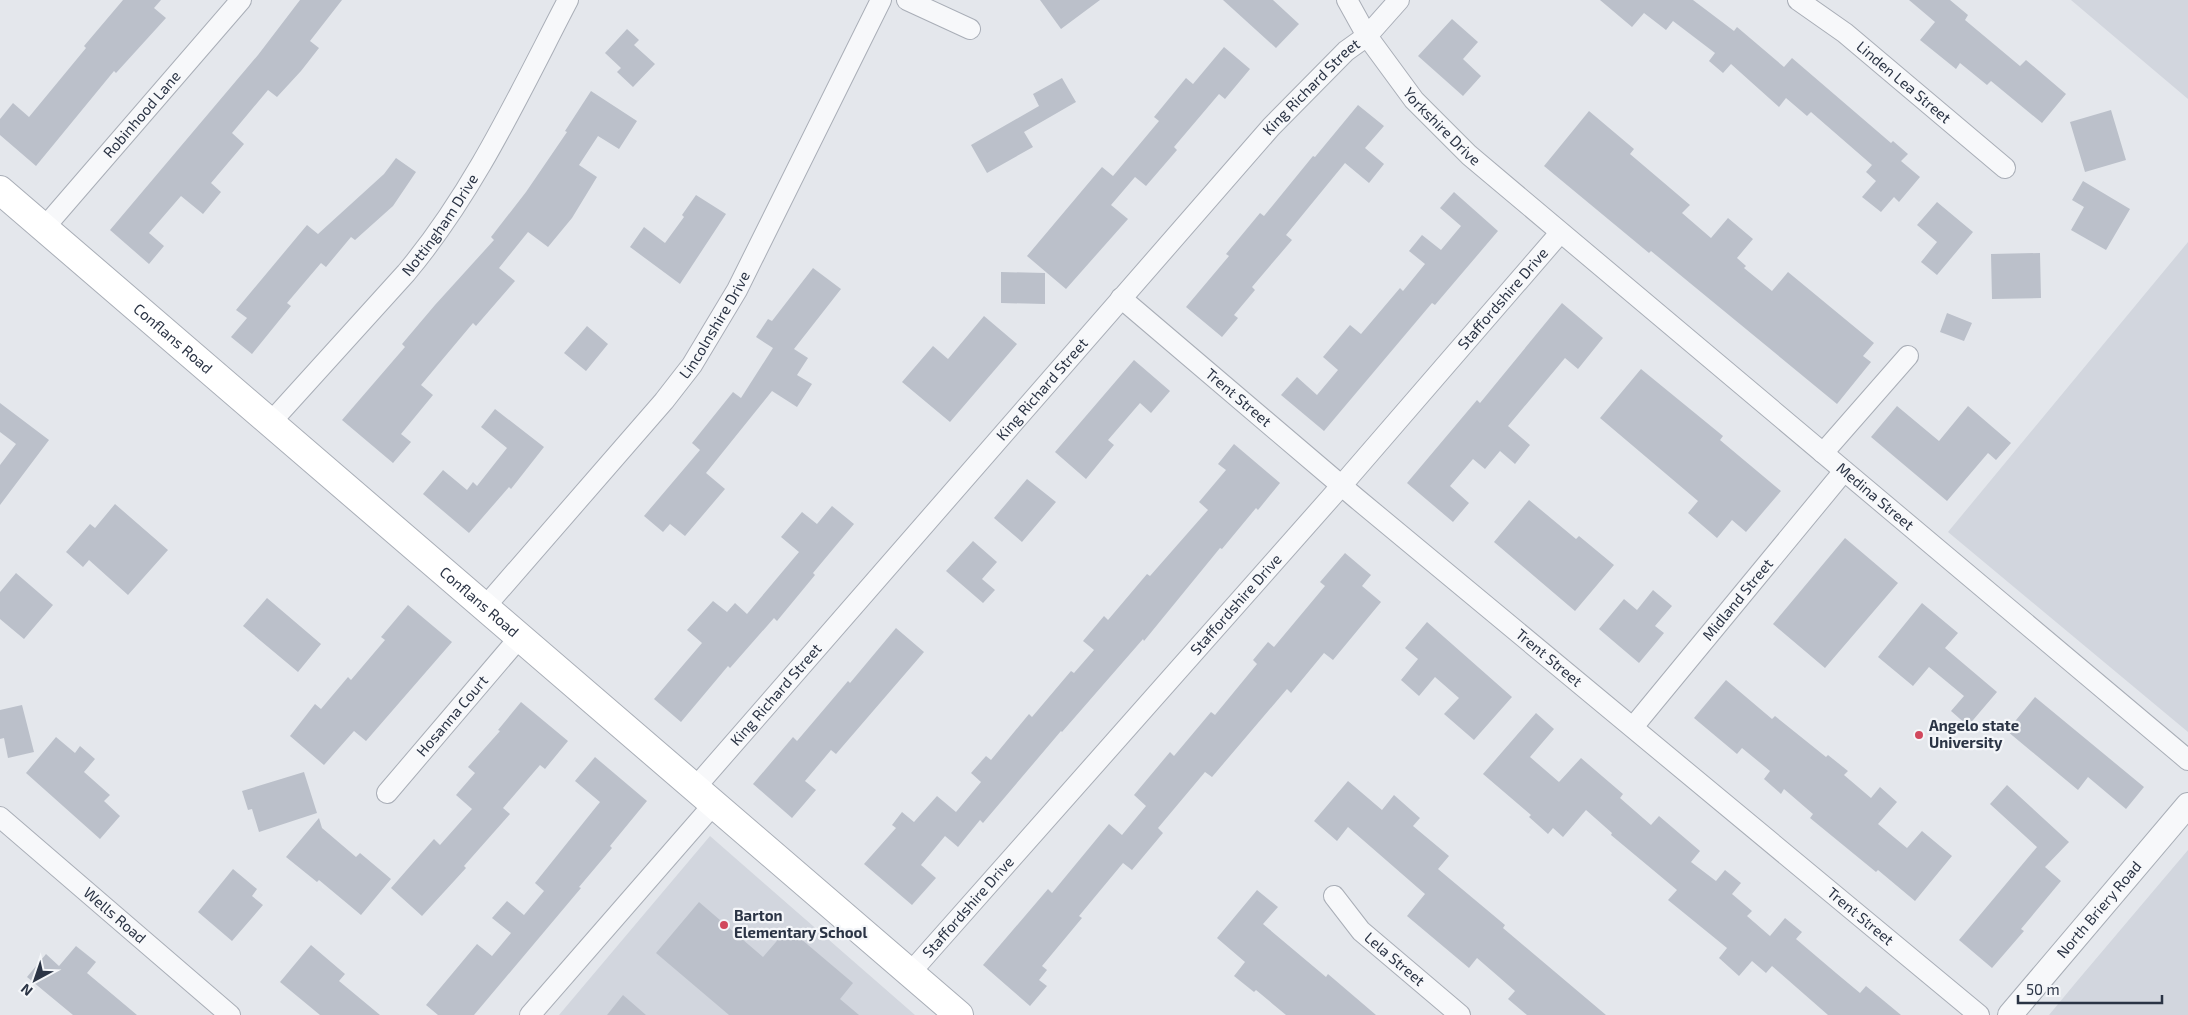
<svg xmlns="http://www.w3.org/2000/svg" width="2188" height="1015" viewBox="0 0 2188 1015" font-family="'Exo 2',sans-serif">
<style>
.built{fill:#d2d6de}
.building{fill:#bbc0ca}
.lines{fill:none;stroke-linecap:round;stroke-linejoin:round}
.minor-casing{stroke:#a9aeb7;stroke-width:22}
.tertiary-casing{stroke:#a9aeb7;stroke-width:26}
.secondary-casing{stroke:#a9aeb7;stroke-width:30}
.minor{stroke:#f7f8fa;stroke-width:20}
.tertiary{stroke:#f7f8fa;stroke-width:24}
.secondary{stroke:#fff;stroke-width:28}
.poi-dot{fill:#d1485d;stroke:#f4f6f9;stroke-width:2}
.labels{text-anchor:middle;stroke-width:4.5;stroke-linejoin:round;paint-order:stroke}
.street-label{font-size:15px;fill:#2b3445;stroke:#f4f6f9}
.poi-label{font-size:15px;font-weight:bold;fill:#2b3445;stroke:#f4f6f9;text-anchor:start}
</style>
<rect width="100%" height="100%" fill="#e4e7ec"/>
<path class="built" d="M 2071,0 L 2188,0 L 2188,99 Z
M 2188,242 L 2188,732 L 1948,532 Z
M 710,836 L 915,1015 L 559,1015 Z
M 2188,850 L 2188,1015 L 2049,1015 L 2078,980 Z"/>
<path class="building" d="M 123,0 L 161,0 L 154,8 L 166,18 L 116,73 L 114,71 L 36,166 L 0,135 L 0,119 L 13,103 L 29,117 L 86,48 L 84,46 Z
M 300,0 L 342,0 L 310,41 L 319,48 L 301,71 L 277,97 L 268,90 L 232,133 L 244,144 L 211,183 L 221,192 L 203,214 L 181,196 L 149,233 L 164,246 L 149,264 L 110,230 L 258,55 Z
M 1040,0 L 1100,0 L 1061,29 Z
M 1223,0 L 1273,0 L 1299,24 L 1276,48 Z
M 1600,0 L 1693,0 L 1734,31 L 1737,27 L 1784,67 L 1792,58 L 1891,143 L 1893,141 L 1908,154 L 1901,161 L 1920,177 L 1899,202 L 1894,197 L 1881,212 L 1862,197 L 1876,181 L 1866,172 L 1872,165 L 1811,112 L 1807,116 L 1786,98 L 1779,107 L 1731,64 L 1723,73 L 1709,61 L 1715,53 L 1673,21 L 1666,30 L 1644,13 L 1632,27 Z
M 1909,0 L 1950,0 L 1968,15 L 1965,20 L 2020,66 L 2026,60 L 2066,94 L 2042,123 L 1991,81 L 1987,85 L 1960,63 L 1956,69 L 1920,40 L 1935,22 Z
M 1452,19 L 1478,42 L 1463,59 L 1481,76 L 1463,96 L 1418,56 Z
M 627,29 L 639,40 L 634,45 L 655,64 L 633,87 L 617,72 L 621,68 L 605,53 Z
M 1224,47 L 1250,69 L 1225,99 L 1219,94 L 1174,147 L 1177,150 L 1146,186 L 1135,177 L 1111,205 L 1128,219 L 1066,289 L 1027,256 L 1102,167 L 1113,176 L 1159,121 L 1154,117 L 1186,78 L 1193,84 Z
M 1062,78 L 1076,102 L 1024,132 L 1033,147 L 987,173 L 971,145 L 1039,106 L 1033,94 Z
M 591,91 L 637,121 L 619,149 L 598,136 L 579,165 L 597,177 L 572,218 L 548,247 L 528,232 L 499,268 L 515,281 L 476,326 L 473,323 L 421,385 L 433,395 L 401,434 L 411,442 L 393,463 L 342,420 L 405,347 L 402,344 L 435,305 L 494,240 L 491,237 L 526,192 L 567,132 L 565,131 Z
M 1358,105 L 1384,126 L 1365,148 L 1384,164 L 1369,183 L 1345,163 L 1286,235 L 1292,240 L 1252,287 L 1255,290 L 1234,315 L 1238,318 L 1222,337 L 1186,307 L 1229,256 L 1226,254 L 1260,213 L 1264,216 L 1313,156 L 1315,157 Z
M 2111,110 L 2126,160 L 2085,172 L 2070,122 Z
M 1589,111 L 1634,149 L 1630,154 L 1690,205 L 1682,213 L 1711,238 L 1728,218 L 1753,239 L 1737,258 L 1746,266 L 1744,268 L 1772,291 L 1788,272 L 1874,343 L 1863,356 L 1871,362 L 1837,404 L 1651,251 L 1649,253 L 1544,166 Z
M 396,158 L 416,172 L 393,206 L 355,240 L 351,237 L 326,267 L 321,263 L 287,303 L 291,306 L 252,354 L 231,337 L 247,318 L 236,310 L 307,225 L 318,234 L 384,174 Z
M 2083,181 L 2130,209 L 2106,250 L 2071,230 L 2084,207 L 2072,200 Z
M 1454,192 L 1498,231 L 1435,305 L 1432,303 L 1324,431 L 1281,395 L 1297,377 L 1317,395 L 1338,370 L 1323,357 L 1350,325 L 1361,334 L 1400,288 L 1403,291 L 1425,264 L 1409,251 L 1422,235 L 1441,250 L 1461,226 L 1440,208 Z
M 696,195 L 726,214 L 680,284 L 630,247 L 644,227 L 665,243 L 684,217 L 682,215 Z
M 1937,202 L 1973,232 L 1937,275 L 1921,262 L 1937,242 L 1917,225 Z
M 2040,253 L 2041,298 L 1992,299 L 1991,254 Z
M 813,268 L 841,289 L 794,349 L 808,358 L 797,375 L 812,384 L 797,407 L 772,391 L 706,473 L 725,489 L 685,536 L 670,524 L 663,532 L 644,516 L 700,450 L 692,443 L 733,392 L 741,398 L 773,348 L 756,337 L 768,319 L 772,321 Z
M 1001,272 L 1045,273 L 1045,304 L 1001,303 Z
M 1562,303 L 1603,338 L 1578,369 L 1565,358 L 1508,426 L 1530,445 L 1515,464 L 1500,451 L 1485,469 L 1473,459 L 1450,486 L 1469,503 L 1453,522 L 1407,483 L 1477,400 L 1480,403 Z
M 1947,313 L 1972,323 L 1964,341 L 1940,332 Z
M 984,316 L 1017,344 L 950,422 L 902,382 L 933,346 L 948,359 Z
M 587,326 L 608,344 L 586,371 L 564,353 Z
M 1134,360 L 1170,391 L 1151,413 L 1140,403 L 1108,440 L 1114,445 L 1086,479 L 1055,452 Z
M 1641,369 L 1723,436 L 1720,440 L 1781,491 L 1746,532 L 1732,520 L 1717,538 L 1688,513 L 1698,501 L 1600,418 Z
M 0,403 L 49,440 L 0,505 L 0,465 L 16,444 L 0,432 Z
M 1897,406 L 1939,441 L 1968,406 L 2011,443 L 1996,460 L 1988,453 L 1947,501 L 1871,437 Z
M 495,409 L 544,447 L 511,489 L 509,487 L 469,533 L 423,494 L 443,470 L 467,490 L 473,482 L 477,486 L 507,448 L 481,427 Z
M 1234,444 L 1280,483 L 1258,510 L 1256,508 L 1222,549 L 1220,548 L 1144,641 L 1143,639 L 1062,732 L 1061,731 L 983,823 L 980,820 L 958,847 L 945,836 L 921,865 L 936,878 L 912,905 L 864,864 L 896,828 L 892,825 L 902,812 L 914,822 L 937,796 L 956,812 L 981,782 L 971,773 L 986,756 L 991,760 L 1029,714 L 1032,717 L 1071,671 L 1074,673 L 1094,650 L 1083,641 L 1104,616 L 1108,620 L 1147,574 L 1150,576 L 1208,510 L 1199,502 L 1226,470 L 1218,464 Z
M 1027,479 L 1056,502 L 1022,542 L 994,518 Z
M 1529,500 L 1576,539 L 1579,536 L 1614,565 L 1575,611 L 1494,542 Z
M 115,504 L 168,550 L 128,595 L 89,560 L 83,567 L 66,552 L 90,524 L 95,528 Z
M 832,506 L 854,524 L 813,573 L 815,575 L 777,621 L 774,618 L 730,668 L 728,666 L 681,722 L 654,699 L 702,643 L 687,630 L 713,601 L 727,612 L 735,603 L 747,614 L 799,552 L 781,537 L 802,512 L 817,524 Z
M 1845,538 L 1898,583 L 1825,668 L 1773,624 Z
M 973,541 L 997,562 L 982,579 L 995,590 L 983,603 L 946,571 Z
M 1345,553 L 1371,575 L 1362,586 L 1381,602 L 1333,660 L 1324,653 L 1291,693 L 1287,689 L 1212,777 L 1205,772 L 1158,828 L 1163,833 L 1132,870 L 1123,863 L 1079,916 L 1082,918 L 1042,966 L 1047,970 L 1039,980 L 1047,986 L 1030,1006 L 983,965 L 1048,889 L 1052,893 L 1109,824 L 1122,835 L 1146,806 L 1134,795 L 1170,752 L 1174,756 L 1211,712 L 1215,715 L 1257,664 L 1253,660 L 1268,642 L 1274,647 L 1325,586 L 1320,582 Z
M 16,573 L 53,605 L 24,639 L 0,619 L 0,592 Z
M 1653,590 L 1672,606 L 1655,626 L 1664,633 L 1639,663 L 1599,629 L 1624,599 L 1637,610 Z
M 267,598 L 321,644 L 298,672 L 243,626 Z
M 1922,603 L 1958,633 L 1945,648 L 1997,692 L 1968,726 L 1951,711 L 1964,696 L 1929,667 L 1913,686 L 1878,657 Z
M 408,605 L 452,642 L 366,741 L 354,731 L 324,765 L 290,736 L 315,704 L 321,709 L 348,677 L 351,680 L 385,640 L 381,637 Z
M 1427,622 L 1512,697 L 1474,740 L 1444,714 L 1459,698 L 1435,677 L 1419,696 L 1401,680 L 1418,659 L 1405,648 Z
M 896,628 L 924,652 L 836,754 L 831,750 L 805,781 L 816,790 L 792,818 L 753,784 L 793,737 L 797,741 L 848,681 L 850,683 Z
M 1726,680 L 1772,719 L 1775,716 L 1826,757 L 1828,755 L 1848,771 L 1844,775 L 1871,798 L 1880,787 L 1897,802 L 1878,824 L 1907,848 L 1922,831 L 1952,856 L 1915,901 L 1878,870 L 1876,872 L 1810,818 L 1813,814 L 1784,789 L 1781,794 L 1764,779 L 1770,771 L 1742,748 L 1737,754 L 1694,718 Z
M 2035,697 L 2144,787 L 2126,809 L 2088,777 L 2078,790 L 2007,731 Z
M 521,702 L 568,741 L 545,769 L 540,765 L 503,808 L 510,814 L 464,866 L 466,868 L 422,916 L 391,888 L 434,839 L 440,845 L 472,809 L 456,795 L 475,773 L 468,767 L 500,731 L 498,730 Z
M 22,705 L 34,752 L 8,758 L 4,738 L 0,739 L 0,710 Z
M 1536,713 L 1554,729 L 1530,757 L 1559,782 L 1581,758 L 1623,794 L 1620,798 L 1651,825 L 1659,816 L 1700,851 L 1691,862 L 1716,881 L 1725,870 L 1741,883 L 1732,894 L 1752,911 L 1747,916 L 1770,936 L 1785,918 L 1802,932 L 1796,939 L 1836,973 L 1860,993 L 1866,986 L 1901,1015 L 1828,1015 L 1772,966 L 1766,973 L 1752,961 L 1739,976 L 1719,958 L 1727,948 L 1668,900 L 1677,890 L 1611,835 L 1612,833 L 1586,810 L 1563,837 L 1553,828 L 1548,834 L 1529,817 L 1531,815 L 1483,774 Z
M 56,737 L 75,753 L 80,746 L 95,759 L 84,772 L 110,795 L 104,801 L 120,816 L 100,839 L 26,773 Z
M 595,757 L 647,801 L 610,846 L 612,848 L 579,887 L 581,888 L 474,1015 L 438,1015 L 426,1005 L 477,944 L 492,956 L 511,933 L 492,918 L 507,901 L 524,915 L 544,891 L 535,883 L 600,802 L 575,781 Z
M 304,772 L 317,813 L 259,832 L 252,809 L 248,810 L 242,791 Z
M 1348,781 L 1382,810 L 1394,795 L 1420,818 L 1413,826 L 1449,856 L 1438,869 L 1505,925 L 1503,928 L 1606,1015 L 1527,1015 L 1508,999 L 1515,991 L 1477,958 L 1469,968 L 1407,916 L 1425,894 L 1348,827 L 1337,841 L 1314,821 Z
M 2007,785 L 2069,842 L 2045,867 L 2061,881 L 2021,929 L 2024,931 L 1992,968 L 1959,940 L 2037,847 L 1990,804 Z
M 319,818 L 322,828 L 356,857 L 360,853 L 391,879 L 361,915 L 319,880 L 317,882 L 286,857 Z
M 233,869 L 257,889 L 252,896 L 263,905 L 232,941 L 198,912 Z
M 1257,890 L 1278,907 L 1263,924 L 1326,977 L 1328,974 L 1376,1015 L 1286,1015 L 1256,990 L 1254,992 L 1234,976 L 1245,962 L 1217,938 Z
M 699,902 L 763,957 L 788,928 L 853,983 L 840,999 L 859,1015 L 729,1015 L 656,953 Z
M 311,945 L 345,974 L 339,981 L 380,1015 L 320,1015 L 280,982 Z
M 76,946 L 96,962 L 87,973 L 137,1015 L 73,1015 L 27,977 L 46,954 L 59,966 Z
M 623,995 L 646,1015 L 607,1015 Z"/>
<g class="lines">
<g class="minor-casing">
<g id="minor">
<path d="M 907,0 L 970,29"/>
<path id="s1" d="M 1347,0 L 1367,36 L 1414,100 L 1469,155 L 2188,760"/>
<path id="s2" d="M 1798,0 L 1845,33 L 2005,168"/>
<path id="s3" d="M 44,228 L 241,0"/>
<path id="s4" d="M 1121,298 L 1356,498 L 1979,1015"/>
<path id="s5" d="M 271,422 L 406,273 C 474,192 519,94 568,0"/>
<path d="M 1823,453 L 1908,356"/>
<path id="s6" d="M 484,608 L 664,401 L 692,365 L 737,290 L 881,0"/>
<path id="s7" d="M 1633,727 L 1844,471"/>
<path id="s8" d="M 694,789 L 1271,127 L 1346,51 L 1367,36 L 1399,0"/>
<path id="s9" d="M 387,793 L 519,638"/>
<path id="s10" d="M 0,817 L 230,1015"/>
<path id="s11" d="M 1334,896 L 1361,931 L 1460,1015"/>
<path id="s12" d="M 910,973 L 1342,485 L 1560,233"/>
<path d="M 530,1015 L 713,805"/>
</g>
</g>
<g class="tertiary-casing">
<g id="tertiary">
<path id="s13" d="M 2010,1015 L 2188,805"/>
</g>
</g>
<g class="secondary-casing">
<g id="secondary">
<path id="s14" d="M 0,190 L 959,1015"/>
</g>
</g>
<use href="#minor" class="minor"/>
<use href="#tertiary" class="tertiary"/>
<use href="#secondary" class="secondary"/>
</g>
<g class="poi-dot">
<circle cx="1919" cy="735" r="5"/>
<circle cx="724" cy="925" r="5"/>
</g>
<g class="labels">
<g class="street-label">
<text dy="5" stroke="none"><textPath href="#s2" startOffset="134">Linden Lea Street</textPath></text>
<text dy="5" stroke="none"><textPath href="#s8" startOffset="935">King Richard Street</textPath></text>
<text dy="5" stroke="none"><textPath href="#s3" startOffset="150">Robinhood Lane</textPath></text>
<text dy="5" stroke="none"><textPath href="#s1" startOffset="159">Yorkshire Drive</textPath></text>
<text dy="5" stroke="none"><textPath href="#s5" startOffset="260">Nottingham Drive</textPath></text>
<text dy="5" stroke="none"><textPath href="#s12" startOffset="898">Staffordshire Drive</textPath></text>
<text dy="5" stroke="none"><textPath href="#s6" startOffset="366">Lincolnshire Drive</textPath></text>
<text dy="5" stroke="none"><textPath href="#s14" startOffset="228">Conflans Road</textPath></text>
<text dy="5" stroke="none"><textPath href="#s8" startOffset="530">King Richard Street</textPath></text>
<text dy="5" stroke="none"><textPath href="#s4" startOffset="154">Trent Street</textPath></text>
<text dy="5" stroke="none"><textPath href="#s1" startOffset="729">Medina Street</textPath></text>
<text dy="5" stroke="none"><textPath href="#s7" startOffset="165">Midland Street</textPath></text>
<text dy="5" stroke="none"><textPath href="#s14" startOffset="632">Conflans Road</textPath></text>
<text dy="5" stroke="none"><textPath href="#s12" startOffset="492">Staffordshire Drive</textPath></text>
<text dy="5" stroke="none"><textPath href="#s4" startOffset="559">Trent Street</textPath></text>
<text dy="5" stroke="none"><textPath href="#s8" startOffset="125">King Richard Street</textPath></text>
<text dy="5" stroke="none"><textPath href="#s9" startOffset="101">Hosanna Court</textPath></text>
<text dy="5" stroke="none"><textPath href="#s12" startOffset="88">Staffordshire Drive</textPath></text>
<text dy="5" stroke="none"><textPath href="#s13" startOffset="138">North Briery Road</textPath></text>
<text dy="5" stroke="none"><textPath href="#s10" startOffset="151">Wells Road</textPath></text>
<text dy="5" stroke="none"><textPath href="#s4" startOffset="964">Trent Street</textPath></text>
<text dy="5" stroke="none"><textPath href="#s11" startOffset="88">Lela Street</textPath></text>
</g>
<g class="poi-label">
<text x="1929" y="731">Angelo state<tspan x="1929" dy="17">University</tspan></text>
<text x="734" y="921">Barton<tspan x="734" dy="17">Elementary School</tspan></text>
</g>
</g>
<g transform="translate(35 980) rotate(220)" stroke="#f4f6f9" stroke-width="4" paint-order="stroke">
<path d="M0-4L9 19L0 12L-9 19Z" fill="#2b3445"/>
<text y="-8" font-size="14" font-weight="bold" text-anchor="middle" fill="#2b3445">N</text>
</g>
<path d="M2018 995v8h144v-8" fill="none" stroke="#2b3445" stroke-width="2.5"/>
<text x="2026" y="995" font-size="15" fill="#2b3445" stroke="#f4f6f9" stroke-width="4" paint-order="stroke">50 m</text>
</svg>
